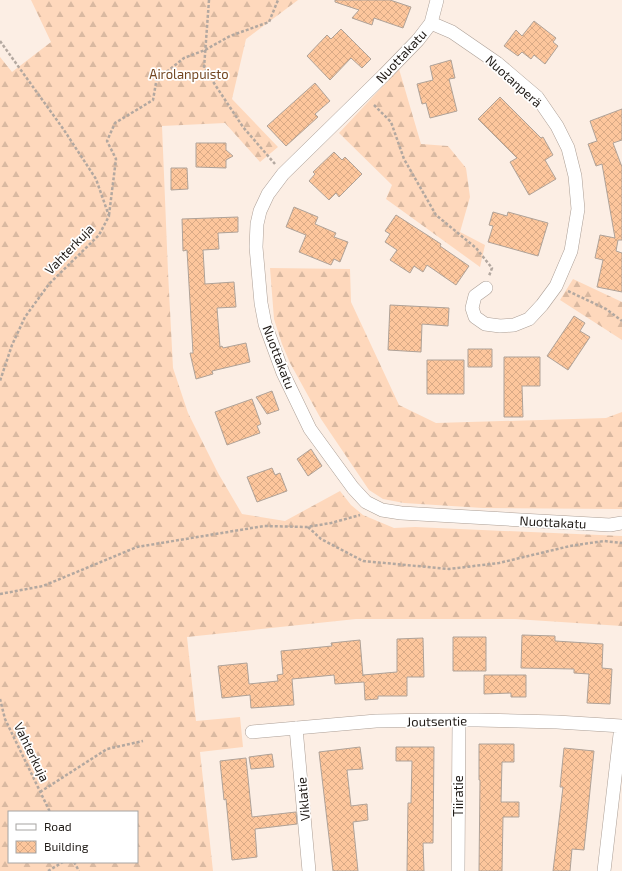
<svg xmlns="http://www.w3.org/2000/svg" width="622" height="871" viewBox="0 0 622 871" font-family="'Exo 2',sans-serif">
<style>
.forest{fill:url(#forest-firs);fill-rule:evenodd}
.building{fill:url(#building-cross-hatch);stroke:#afa298}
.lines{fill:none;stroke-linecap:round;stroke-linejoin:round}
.street-casing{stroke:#ac9f96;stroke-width:14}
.path{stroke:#b3a8a0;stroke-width:2.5;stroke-dasharray:3 2;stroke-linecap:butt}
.street{stroke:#fff;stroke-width:13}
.labels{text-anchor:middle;stroke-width:3.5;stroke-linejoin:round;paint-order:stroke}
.street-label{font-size:13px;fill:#201b17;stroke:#fff}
.park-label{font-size:13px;fill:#734620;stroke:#fff}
</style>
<defs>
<pattern id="forest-firs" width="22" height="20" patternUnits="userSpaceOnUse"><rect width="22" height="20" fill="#fed8bc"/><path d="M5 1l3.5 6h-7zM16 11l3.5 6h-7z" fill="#d9b9a1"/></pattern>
<pattern id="building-cross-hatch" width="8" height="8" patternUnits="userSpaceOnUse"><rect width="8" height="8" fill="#fdc69c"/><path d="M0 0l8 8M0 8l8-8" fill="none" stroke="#d9aa86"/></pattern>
</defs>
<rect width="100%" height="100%" fill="#fceee4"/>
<path class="forest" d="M 31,0 L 298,0 L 246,39 L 232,99 L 278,147 L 260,162 L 225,123 L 162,126 L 168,272 L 173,368 L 188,413 L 218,473 L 242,514 L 285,521 L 340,491 L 351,505 L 363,515 L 394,528 L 415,527 L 622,536 L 622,626 L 515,619 L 356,619 L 187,637 L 196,721 L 240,717 L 243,747 L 200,752 L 213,871 L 0,871 L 0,57 L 12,72 L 51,42 ZM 9,812 L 137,812 L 137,862 L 9,862 Z
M 399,69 L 421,144 L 448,146 L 466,168 L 470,197 L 460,232 L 485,245 L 480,267 L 386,199 L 392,185 L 339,133 Z
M 270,268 L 350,269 L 351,302 L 399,405 L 436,423 L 606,418 L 622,412 L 622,509 L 483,508 L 404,503 L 383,499 L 369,490 L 321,419 L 290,363 L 282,344 L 274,319 Z
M 573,279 L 622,302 L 622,340 L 560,300 Z"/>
<path class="building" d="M 335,0 L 390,0 L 411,7 L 403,28 L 374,18 L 372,25 L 352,18 L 359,10 L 335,2 Z
M 534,21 L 556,38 L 553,42 L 558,46 L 545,64 L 534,55 L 531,59 L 522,52 L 518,56 L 504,46 L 516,30 L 522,36 Z
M 341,29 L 371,59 L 362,68 L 351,58 L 330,80 L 307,56 L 327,35 L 331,39 Z
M 451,60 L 455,78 L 449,79 L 457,111 L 430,118 L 426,103 L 422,104 L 417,84 L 433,80 L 430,66 Z
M 315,83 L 330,101 L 315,114 L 318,117 L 286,146 L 267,126 Z
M 500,97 L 541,138 L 543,137 L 553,155 L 545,160 L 556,179 L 529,195 L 510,162 L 517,158 L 478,119 Z
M 622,109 L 622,140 L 613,143 L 622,167 L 622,240 L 618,240 L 616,251 L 622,253 L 622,292 L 597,287 L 603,260 L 595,258 L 600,235 L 615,238 L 602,164 L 596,166 L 588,144 L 597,141 L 590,121 Z
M 196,143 L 226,143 L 226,150 L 233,156 L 226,160 L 226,168 L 196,167 Z
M 334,152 L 342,160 L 345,157 L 362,174 L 339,197 L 336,193 L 329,200 L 309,181 L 315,174 L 313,172 Z
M 171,168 L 187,168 L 188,189 L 171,190 Z
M 294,207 L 318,217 L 315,224 L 336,233 L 334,237 L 348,242 L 340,262 L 334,259 L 331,265 L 299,252 L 306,235 L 286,227 Z
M 493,212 L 507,216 L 508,212 L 548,223 L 538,256 L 488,242 L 493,226 L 489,225 Z
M 396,215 L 441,244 L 440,246 L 469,266 L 456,285 L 427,265 L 423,272 L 414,266 L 410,273 L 390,260 L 397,250 L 385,242 L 390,234 L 385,231 Z
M 238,217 L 238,232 L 218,233 L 219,249 L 203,250 L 205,284 L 234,282 L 236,307 L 217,308 L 220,347 L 222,346 L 223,348 L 246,343 L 250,362 L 212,371 L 213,374 L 196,379 L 190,353 L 193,353 L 187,250 L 183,251 L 182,219 Z
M 390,305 L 449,308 L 448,326 L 422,324 L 421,352 L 388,350 Z
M 574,316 L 585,323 L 580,331 L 590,337 L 568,370 L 547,356 Z
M 468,349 L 492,349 L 492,367 L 468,367 Z
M 504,357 L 540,357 L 540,386 L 522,386 L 523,417 L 504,417 Z
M 427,360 L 464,360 L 464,394 L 427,394 Z
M 272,391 L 279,410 L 267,414 L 256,397 Z
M 252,399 L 261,424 L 257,426 L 260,433 L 227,445 L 215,412 Z
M 311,449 L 322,466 L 308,476 L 297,459 Z
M 272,468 L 275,475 L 280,473 L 287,491 L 257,502 L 247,477 Z
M 522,635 L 555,636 L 555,641 L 603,644 L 602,668 L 612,669 L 610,704 L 587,703 L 589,674 L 574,673 L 574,669 L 521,668 Z
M 453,637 L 486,637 L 486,671 L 453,671 Z
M 423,638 L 424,677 L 407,677 L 407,696 L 378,696 L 378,699 L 365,700 L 364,682 L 335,684 L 334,675 L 292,679 L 294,705 L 251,708 L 250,695 L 222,698 L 218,666 L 247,663 L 249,684 L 278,681 L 277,675 L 283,674 L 281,651 L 332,646 L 331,643 L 360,640 L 363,676 L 363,675 L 397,672 L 397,639 Z
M 484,675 L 526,675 L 526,697 L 511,697 L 511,693 L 484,694 Z
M 479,744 L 514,744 L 514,762 L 502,762 L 501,802 L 519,802 L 519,817 L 503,817 L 502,871 L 479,871 L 480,780 L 479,780 Z
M 360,747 L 363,769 L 347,770 L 351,806 L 367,804 L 368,820 L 353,822 L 358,871 L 333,871 L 319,752 Z
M 396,747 L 434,747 L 433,843 L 423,843 L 424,871 L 407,871 L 408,803 L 411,803 L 412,761 L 396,761 Z
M 564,748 L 594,751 L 584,850 L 572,849 L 570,871 L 553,871 L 563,787 L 560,787 Z
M 272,754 L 274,767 L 251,769 L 249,757 Z
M 246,758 L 252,817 L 296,812 L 297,824 L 255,829 L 257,857 L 232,860 L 226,799 L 224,800 L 220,761 Z"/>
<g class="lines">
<g class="street-casing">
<path id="street" d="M 437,0 L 431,23 L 418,40 L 384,75 L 283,174 L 268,194 L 260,211 L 257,224 L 256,247 L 261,303 L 265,324 L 283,373 L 310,429 L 353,488 L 366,502 L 382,510 L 401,513 L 610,525 L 622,523
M 431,23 L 452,32 L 497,63 L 537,97 L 557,126 L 568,148 L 575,176 L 578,209 L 571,251 L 556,286 L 542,305 L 529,319 L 514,325 L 500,326 L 485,324 L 475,317 L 472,308 L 475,296 L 486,288
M 296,728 L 309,871
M 252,732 L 376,721 L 436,720 L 478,720 L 557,722 L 622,726
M 458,871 L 459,720
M 604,871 L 621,726"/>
</g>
<path class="path" d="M 209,0 L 204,68 L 243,127 L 275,164
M 0,41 L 64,130 L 96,179 L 109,216 L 99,235 L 49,284 L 25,317 L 12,345 L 0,381
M 374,105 L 391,122 L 404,159 L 436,215 L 476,248 L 492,268 L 489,276
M 109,215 L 116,159 L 107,141 L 115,123 L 153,100 L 157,77 L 169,70 L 184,58 L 205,50 L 230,36 L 269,22 L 278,0
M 568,291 L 606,309 L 622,321
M 308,527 L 321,539 L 363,561 L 449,569 L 499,563 L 570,546 L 604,541 L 622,543
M 0,594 L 43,586 L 137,547 L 264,526 L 307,527 L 331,523 L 360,515
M 0,699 L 5,719 L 50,812
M 40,792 L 107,749 L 143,741
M 74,862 L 79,871
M 48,871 L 63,862"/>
<use href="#street" class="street"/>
</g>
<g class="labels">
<g class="street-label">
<text transform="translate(401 56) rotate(-47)" y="5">Nuottakatu</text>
<text transform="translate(514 81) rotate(42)" y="5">Nuotanperä</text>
<text transform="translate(69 249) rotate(-46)" y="5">Vahterkuja</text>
<text transform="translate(279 357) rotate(69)" y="5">Nuottakatu</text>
<text transform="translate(553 522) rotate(3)" y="5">Nuottakatu</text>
<text transform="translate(437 721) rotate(-1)" y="5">Joutsentie</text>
<text transform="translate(32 752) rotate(64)" y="5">Vahterkuja</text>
<text transform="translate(458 796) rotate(-90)" y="5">Tiiratie</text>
<text transform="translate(303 799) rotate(-95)" y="5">Viklatie</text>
</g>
<g class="park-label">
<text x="189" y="79">Airolanpuisto</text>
</g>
</g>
<rect x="8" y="811" width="130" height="52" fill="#ffffff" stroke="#a6a4a2"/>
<rect x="16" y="824" width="20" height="6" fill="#ffffff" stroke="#a6a4a2"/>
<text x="44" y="831" font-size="12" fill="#201b17">Road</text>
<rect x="16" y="841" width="20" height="12" fill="url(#building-cross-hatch)" stroke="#a6a4a2"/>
<text x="44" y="851" font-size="12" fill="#201b17">Building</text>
</svg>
